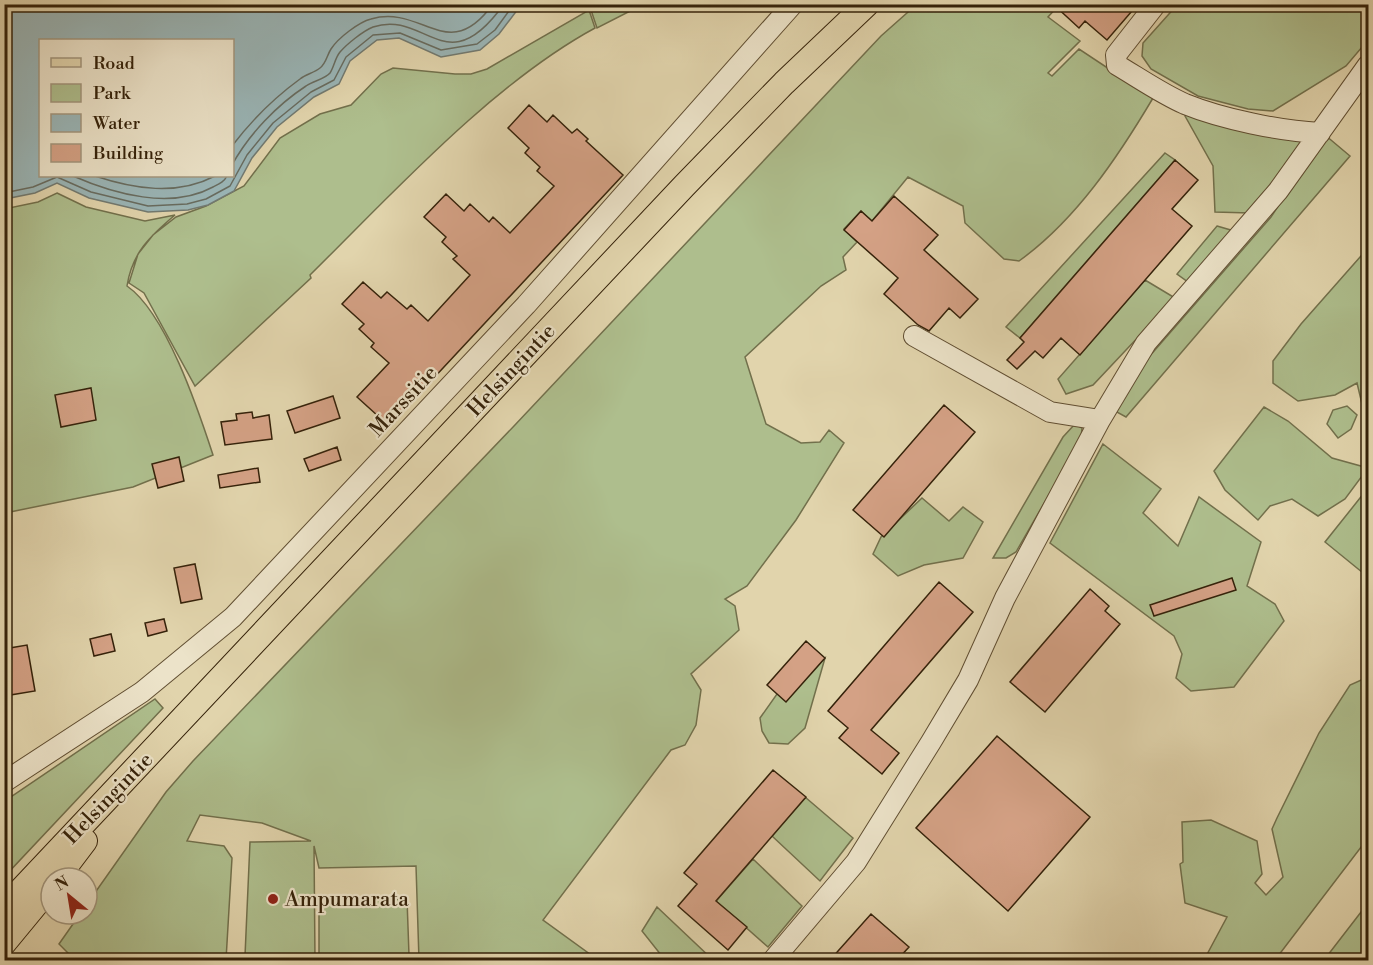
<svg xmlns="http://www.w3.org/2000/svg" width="1373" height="965" viewBox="0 0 1373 965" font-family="'Libre Bodoni',serif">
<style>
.green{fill:#aebe8d;stroke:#72704c;stroke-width:1.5}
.water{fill:#9ab5b6;stroke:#727a71;stroke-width:1.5;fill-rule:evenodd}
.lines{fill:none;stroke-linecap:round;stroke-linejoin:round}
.shore{stroke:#686c60;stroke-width:1.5}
.building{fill:#d4a185;stroke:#35220a;stroke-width:1.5}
.minor-casing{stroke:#604e32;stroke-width:22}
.major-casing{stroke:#35220a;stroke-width:26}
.minor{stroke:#ece3c9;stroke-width:20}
.major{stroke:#e1d4ac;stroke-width:24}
.poi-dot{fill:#8f2418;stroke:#ece3c9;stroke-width:2}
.labels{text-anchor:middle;stroke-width:4.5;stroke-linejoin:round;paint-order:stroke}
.street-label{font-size:21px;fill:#35220a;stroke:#ece3c9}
.poi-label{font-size:21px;fill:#35220a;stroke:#ece3c9;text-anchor:start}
</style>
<rect width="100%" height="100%" fill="#e1d4ac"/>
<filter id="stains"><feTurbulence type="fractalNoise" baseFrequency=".00333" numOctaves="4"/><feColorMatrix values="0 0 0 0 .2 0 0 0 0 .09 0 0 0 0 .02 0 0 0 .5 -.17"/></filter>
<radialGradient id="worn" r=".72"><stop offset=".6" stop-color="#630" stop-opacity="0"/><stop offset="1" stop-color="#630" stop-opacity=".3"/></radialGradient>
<path class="green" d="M 595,4 L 642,4 L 642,5 L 597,28 L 591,10 Z
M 1366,4 L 1368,6 L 1368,40 L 1346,66 L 1273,111 L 1248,109 L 1198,96 L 1151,69 L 1142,56 L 1143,43 L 1177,5 Z
M 916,5 L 1059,5 L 1048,17 L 1080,41 L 1048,73 L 1052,76 L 1079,49 L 1153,98 C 1118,157 1076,220 1019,261 L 1004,259 L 965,223 L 963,206 L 908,177 L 872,221 L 861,211 L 844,229 L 857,242 L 843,257 L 846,270 L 821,286 L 745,357 L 766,424 L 801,443 L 820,442 L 829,430 L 844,443 L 796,520 L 747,586 L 725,599 L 735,606 L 739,630 L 691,674 L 701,690 L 696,725 L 685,745 L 671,750 L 543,920 L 598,960 L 419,960 L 416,866 L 319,868 L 314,846 L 315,960 L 300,960 L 299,956 L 245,956 L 250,842 L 311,841 L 262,823 L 200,815 L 187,841 L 224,846 L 232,858 L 226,960 L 75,960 L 59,944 L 80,914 L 87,914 L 87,904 L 166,792 L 193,761 L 514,426 L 881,36 Z
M 589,10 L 595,28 C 492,84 393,193 310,275 L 311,278 L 195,386 L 144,293 L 129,283 L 138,254 L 153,235 L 176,217 L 206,206 L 244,186 L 280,138 L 320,114 L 351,105 L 381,74 L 393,68 L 455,74 L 471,74 L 487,69 Z
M 1188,108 L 1306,139 L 1250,213 L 1215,212 L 1213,166 L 1185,116 Z
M 1325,135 L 1350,156 L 1126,417 L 1115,411 L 1141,366 L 1271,217 Z
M 1165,153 L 1175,160 L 1020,338 L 1006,327 Z
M 57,193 L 86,207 L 145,221 L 175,215 C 150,236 132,253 127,286 C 166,313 198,409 213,455 L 133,487 L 5,513 L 4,209 L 38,202 Z
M 1217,226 L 1241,233 L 1195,287 L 1177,274 Z
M 1368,248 L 1368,456 L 1362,404 L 1357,383 L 1335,395 L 1298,401 L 1273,383 L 1273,361 L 1301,324 Z
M 1145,280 L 1175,298 L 1093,385 L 1066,394 L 1058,379 Z
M 1347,406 L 1357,415 L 1351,429 L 1338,438 L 1327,424 L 1333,410 Z
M 1264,407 L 1288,421 L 1332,458 L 1368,468 L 1345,499 L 1318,516 L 1292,499 L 1270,506 L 1258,520 L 1225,490 L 1214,471 Z
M 1075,424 L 1082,428 L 1081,439 L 1016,552 L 1006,558 L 993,558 L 1063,437 Z
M 1103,444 L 1161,489 L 1143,513 L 1178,546 L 1199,497 L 1261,542 L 1247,586 L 1275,604 L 1284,621 L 1234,687 L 1191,691 L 1176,678 L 1182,654 L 1174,636 L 1050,543 Z
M 1368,488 L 1368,577 L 1325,542 Z
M 922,498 L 949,521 L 963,507 L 983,522 L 963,558 L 924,565 L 898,576 L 873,554 L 881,537 Z
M 825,658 L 805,728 L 788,744 L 769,743 L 762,731 L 760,718 L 777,694 Z
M 1368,677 L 1368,838 L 1275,960 L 1204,960 L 1227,917 L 1185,903 L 1180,864 L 1183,862 L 1182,822 L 1211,820 L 1257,841 L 1262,874 L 1255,883 L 1266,895 L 1283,877 L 1272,829 L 1277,818 L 1319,733 L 1350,685 Z
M 155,699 L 163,708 L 5,876 L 5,801 Z
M 805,797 L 853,838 L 820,881 L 772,836 Z
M 753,859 L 802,906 L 768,947 L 716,901 Z
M 407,899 L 409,955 L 319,955 L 319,901 Z
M 1368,903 L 1368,960 L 1324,960 Z
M 657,907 L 713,960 L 665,960 L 642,931 Z"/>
<path class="water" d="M 4,5 L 5,4 L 521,5 L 499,34 L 480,50 L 441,57 L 399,38 L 377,40 L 350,61 L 339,84 L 314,97 L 277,127 L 252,158 L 234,191 L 208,205 L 188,210 L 148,212 L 89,198 L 57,183 L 35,193 L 5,199 ZM 40,40 L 232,40 L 232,176 L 40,176 Z"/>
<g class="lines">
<path class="shore" d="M 232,146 C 251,121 274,98 300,79 C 306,74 314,73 320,68 C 326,64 327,55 331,49 C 338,38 359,22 371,19 C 423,4 448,66 493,4
M 232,165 C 249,134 277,105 306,86 C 313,81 325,79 330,73 C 334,67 335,58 340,52 C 347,44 363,31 373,27 C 426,9 446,85 504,4
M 73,176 C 114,194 171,210 213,187 C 219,184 224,182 227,176
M 95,176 C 134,189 177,196 215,176
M 4,193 L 33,187 L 57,177 L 91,192 L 148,206 L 187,204 L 206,199 L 230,186 L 247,155 L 273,123 L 311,92 L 334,80 L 346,57 L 373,35 L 400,33 L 441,50 L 477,44 L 495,30 L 514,4"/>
</g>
<path class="building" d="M 1053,4 L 1138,4 L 1107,40 L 1085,21 L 1079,28 Z
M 529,105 L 547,122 L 553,115 L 572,133 L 577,129 L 588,139 L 586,141 L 623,175 L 389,426 L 357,397 L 389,363 L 371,347 L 374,343 L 359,329 L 364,324 L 342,304 L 363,282 L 381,298 L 387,292 L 407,309 L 411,305 L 428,321 L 470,275 L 453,259 L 457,256 L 442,242 L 446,237 L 424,217 L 446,194 L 464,211 L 470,204 L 489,222 L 493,217 L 510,233 L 554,186 L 537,171 L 540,167 L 525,153 L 529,148 L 508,128 Z
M 1175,160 L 1198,180 L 1172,209 L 1192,226 L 1080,355 L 1061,338 L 1043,358 L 1035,351 L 1017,369 L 1007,360 L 1024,342 L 1020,338 Z
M 894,196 L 938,235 L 924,250 L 978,299 L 960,318 L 949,308 L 929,331 L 918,325 L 884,294 L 898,278 L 844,230 L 861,211 L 872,221 Z
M 91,388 L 96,420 L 61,427 L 55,395 Z
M 333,396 L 340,418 L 295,433 L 287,411 Z
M 944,405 L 975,432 L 884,537 L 853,510 Z
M 252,412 L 253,418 L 269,415 L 272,439 L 225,445 L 221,422 L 237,420 L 236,414 Z
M 337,447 L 341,460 L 309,471 L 304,459 Z
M 179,457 L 184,481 L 158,488 L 152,464 Z
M 258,468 L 260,482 L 220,488 L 218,475 Z
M 195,564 L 202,599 L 181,603 L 174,568 Z
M 1232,578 L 1236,590 L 1154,616 L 1150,605 Z
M 939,582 L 973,612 L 871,730 L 899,753 L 882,774 L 839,738 L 848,728 L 828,711 Z
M 1090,589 L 1109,606 L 1105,611 L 1120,624 L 1045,712 L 1010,682 Z
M 164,619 L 167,631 L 148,636 L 145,623 Z
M 111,634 L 115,651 L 94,656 L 90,639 Z
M 806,641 L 825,658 L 786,702 L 767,685 Z
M 27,645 L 35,691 L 4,696 L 4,649 Z
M 997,736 L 1090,817 L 1008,911 L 916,828 Z
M 773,770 L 806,797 L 716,901 L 747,927 L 728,950 L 678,906 L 697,884 L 684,873 Z
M 871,914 L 909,947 L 897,960 L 830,960 Z"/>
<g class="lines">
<g class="minor-casing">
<path id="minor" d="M 1156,4 L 1116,55 L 1117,65 C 1139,78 1162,94 1185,104 C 1222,119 1280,131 1320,133
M 914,336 L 1050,412 L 1100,420
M 4,782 L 142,692 L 233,617 L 526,305 L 793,4
M 773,960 L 856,862 L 931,742 L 968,680 L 1005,598 L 1100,420 L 1146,343 L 1278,191 L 1368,65"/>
</g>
<g class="major-casing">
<path id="major" d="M 57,878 L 85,841
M 4,908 L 684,186 L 784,83 L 867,4
M 4,943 L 51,886"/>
</g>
<use href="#minor" class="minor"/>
<use href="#major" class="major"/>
</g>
<circle class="poi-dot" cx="273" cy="899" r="6"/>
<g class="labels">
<g class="street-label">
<text transform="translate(511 370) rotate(-47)" y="7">Helsingintie</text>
<text transform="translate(403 401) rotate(-47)" y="7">Marssitie</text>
<text transform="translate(108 798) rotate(-46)" y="7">Helsingintie</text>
</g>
<g class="poi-label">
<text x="285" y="906">Ampumarata</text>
</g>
</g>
<rect width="1373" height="965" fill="none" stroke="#e1d4ac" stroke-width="24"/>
<rect x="6" y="6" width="1361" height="953" fill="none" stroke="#35220a" stroke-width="3"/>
<rect x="12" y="12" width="1349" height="941" fill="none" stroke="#35220a" stroke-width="1.5"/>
<rect x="39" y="39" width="195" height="138" fill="#ece3c9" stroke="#a3967d" stroke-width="1.5"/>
<rect x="51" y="58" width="30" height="9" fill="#e1d4ac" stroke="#a3967d" stroke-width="1.5"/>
<text x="93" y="69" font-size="18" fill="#35220a">Road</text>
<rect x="51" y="84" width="30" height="18" fill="#aebe8d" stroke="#a3967d" stroke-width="1.5"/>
<text x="93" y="99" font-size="18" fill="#35220a">Park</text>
<rect x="51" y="114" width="30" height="18" fill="#9ab5b6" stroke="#a3967d" stroke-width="1.5"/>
<text x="93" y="129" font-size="18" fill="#35220a">Water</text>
<rect x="51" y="144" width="30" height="18" fill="#d4a185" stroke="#a3967d" stroke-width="1.5"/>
<text x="93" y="159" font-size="18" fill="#35220a">Building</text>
<g transform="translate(69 896) rotate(330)"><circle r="28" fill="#ece3c9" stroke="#a3967d" stroke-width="1.5"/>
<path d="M0-4.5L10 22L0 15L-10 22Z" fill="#8f2418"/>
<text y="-9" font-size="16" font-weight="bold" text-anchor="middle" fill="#35220a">N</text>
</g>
<rect width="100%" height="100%" filter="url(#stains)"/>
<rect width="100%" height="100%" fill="url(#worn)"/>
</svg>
